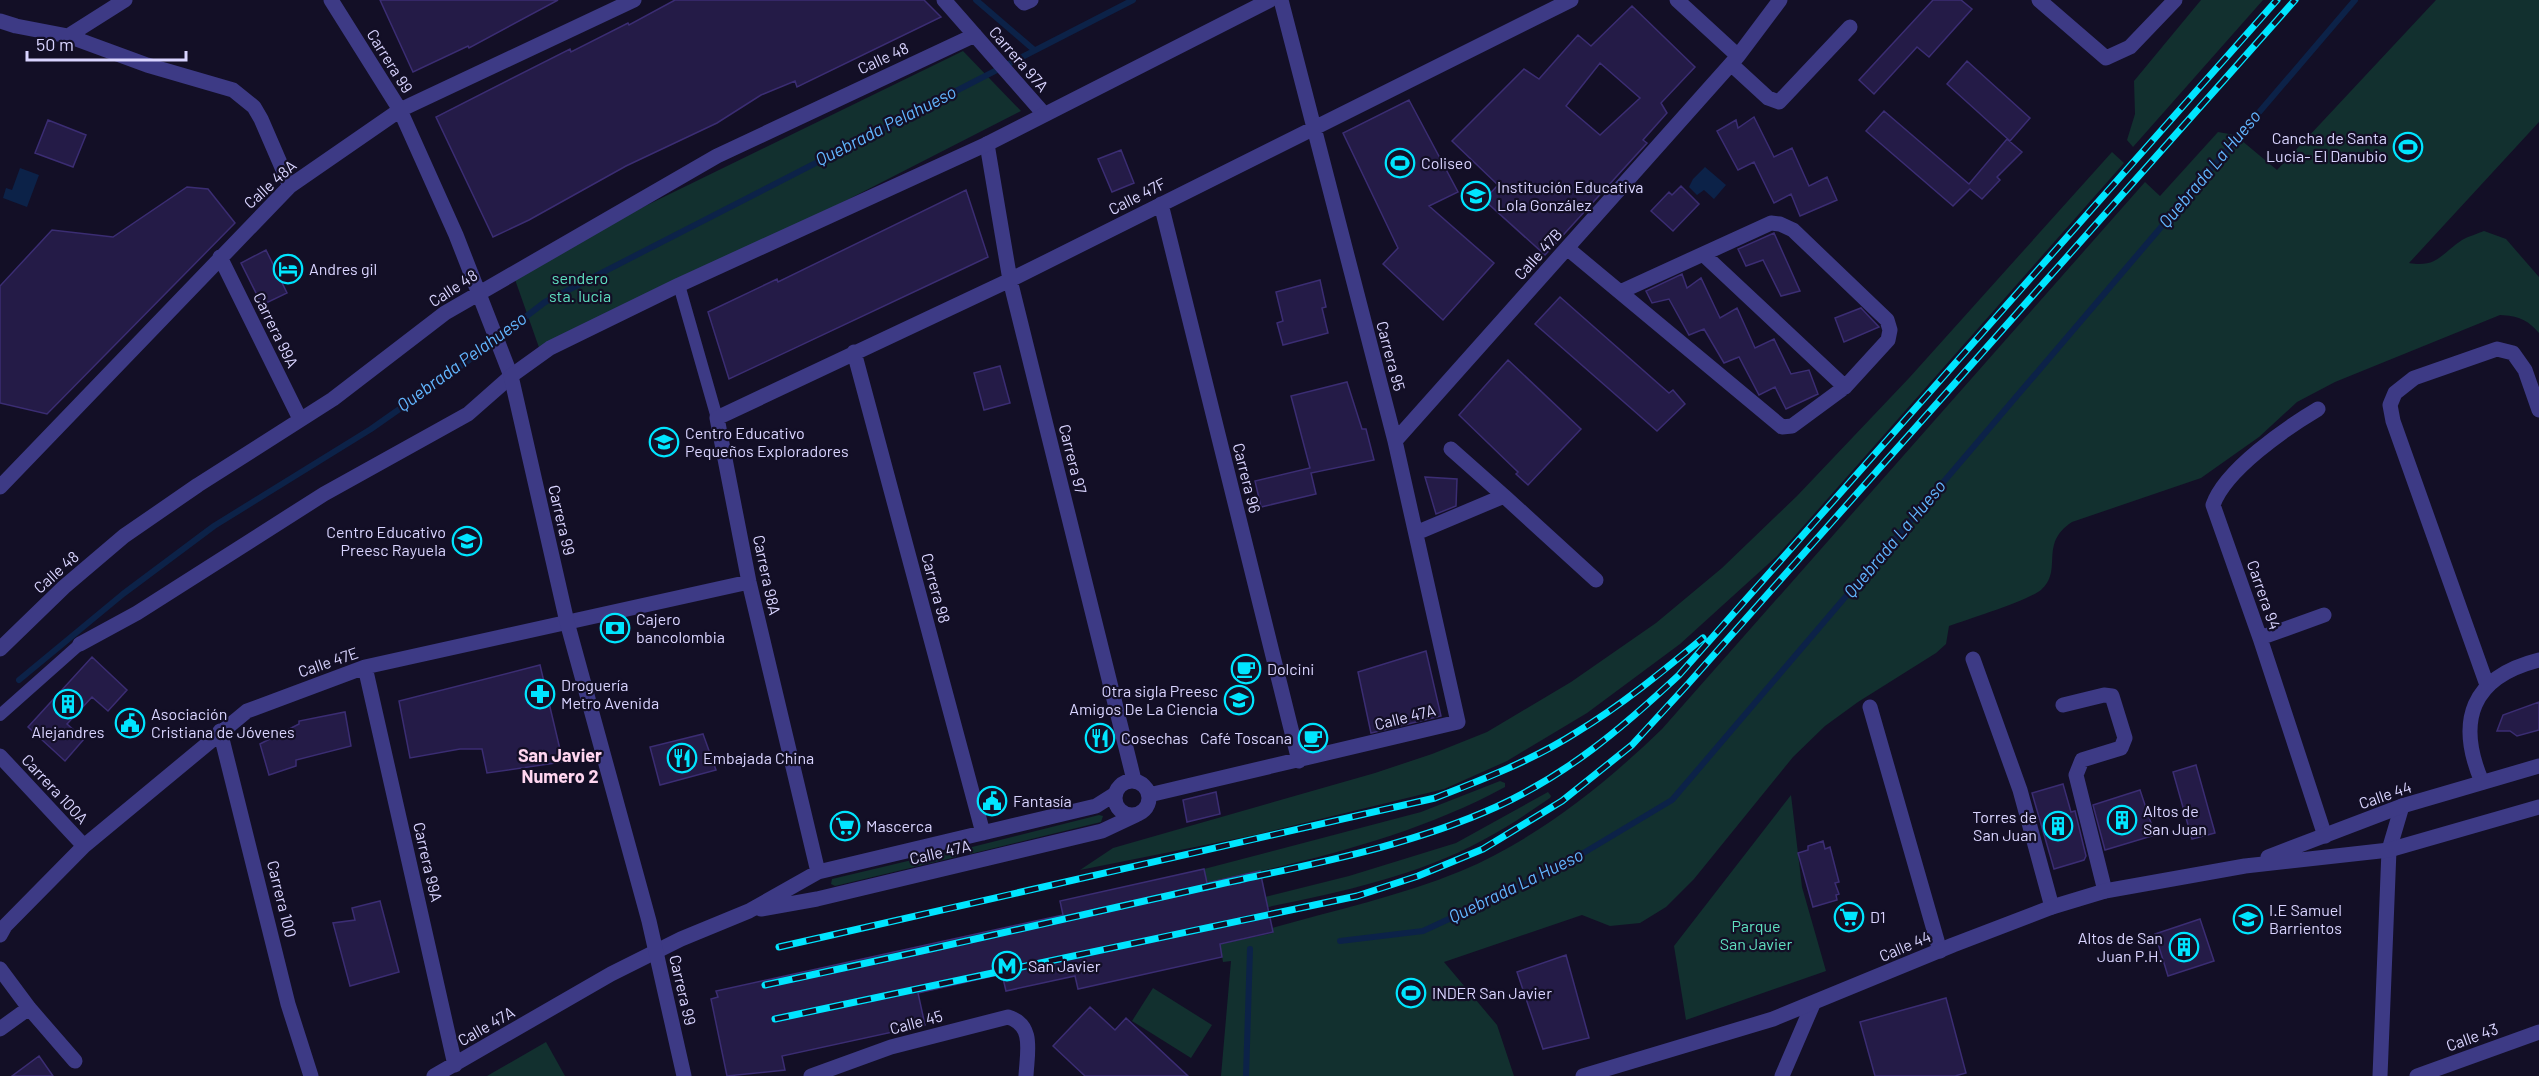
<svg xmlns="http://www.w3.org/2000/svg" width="2539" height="1076" viewBox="0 0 2539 1076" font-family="Barlow,sans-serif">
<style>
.green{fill:#12302f}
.water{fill:#0c2248}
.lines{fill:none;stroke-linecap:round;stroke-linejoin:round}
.stream{stroke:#0c2248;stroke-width:6}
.building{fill:#241b47;stroke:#3b2d73;stroke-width:1.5;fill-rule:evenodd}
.pedestrian{stroke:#3d3a85;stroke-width:12}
.minor{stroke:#3d3a85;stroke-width:15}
.tertiary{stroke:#3d3a85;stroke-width:15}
.rail-casing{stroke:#00e5ff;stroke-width:7}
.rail{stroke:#130f26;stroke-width:4.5;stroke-dasharray:14;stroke-linecap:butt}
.labels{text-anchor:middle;stroke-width:4.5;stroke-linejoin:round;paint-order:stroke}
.street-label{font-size:16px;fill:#d9d4ff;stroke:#130f26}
.poi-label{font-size:16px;fill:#d9d4ff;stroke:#130f26;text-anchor:start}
.park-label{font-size:16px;fill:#5fe0c0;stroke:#130f26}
.water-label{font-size:18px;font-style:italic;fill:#62b6ff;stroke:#130f26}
.neighbourhood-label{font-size:18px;font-weight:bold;fill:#ffd6f0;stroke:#130f26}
</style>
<rect width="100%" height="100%" fill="#130f26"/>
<path class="green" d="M 2201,0 L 2263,0 L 2133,147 L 2127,140 L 2135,114 L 2134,81 Z
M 2436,0 L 2539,0 L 2539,122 L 2409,263 C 2437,268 2441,254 2462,240 C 2469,236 2477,234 2484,231 L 2506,239 L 2539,277 L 2539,333 C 2527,319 2518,316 2500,315 L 2335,382 L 2297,402 L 2259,437 L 2201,478 L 2072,522 C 2038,544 2064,570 2041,590 C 2027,601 1969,619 1949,626 L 1946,644 L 1936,653 L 1858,702 L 1825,726 L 1793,757 L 1694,879 L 1666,907 L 1640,923 L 1610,926 L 1582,915 L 1444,962 L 1497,1025 L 1514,1076 L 1221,1076 L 1231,961 L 1223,962 L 1220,944 L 1273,933 L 1272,928 C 1335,910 1400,896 1461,871 C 1537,839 1604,785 1662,729 L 2145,182 L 2160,196 L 2218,132 L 2235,135 L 2277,170 Z
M 963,51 L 1021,111 L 542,356 L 512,271 Z
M 2112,152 L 2124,163 L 1777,556 L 1680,644 L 1587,713 L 1507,761 L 1444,789 L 1255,835 L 1080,870 L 1113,848 L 1375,773 L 1432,754 L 1487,732 L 1571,682 L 1656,623 L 1722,568 L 1797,496 L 1910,377 Z
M 1500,781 L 1505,783 L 1505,787 C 1413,837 1308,861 1207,883 L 1204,869 L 1421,812 Z
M 1548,792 L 1551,796 L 1550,798 C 1528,813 1506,828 1483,840 C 1418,876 1340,892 1268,907 L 1265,897 L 1349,876 L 1456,843 Z
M 1791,795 L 1802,887 L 1826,971 L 1686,1020 L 1674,946 Z
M 1099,815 L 1103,816 L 1101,822 L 970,854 L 968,848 Z
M 954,850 L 956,857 L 835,886 L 831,884 L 832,879 Z
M 1153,988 L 1212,1025 L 1191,1058 L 1132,1021 Z
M 546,1042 L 565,1076 L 487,1076 Z"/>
<path class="water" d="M 1705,167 L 1726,185 L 1714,199 L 1704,190 L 1697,195 L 1689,187 L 1693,179 Z
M 20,168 L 39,175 L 27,207 L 3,198 L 6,188 L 12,190 Z"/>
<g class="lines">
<path class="stream" d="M 976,0 L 1033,49
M 19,680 L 123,594 L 214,526 L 371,429 L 472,358 L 545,302 L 1133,0
M 1340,941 L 1423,931 L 1555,870 L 1672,800 L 2355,0
M 1246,1076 L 1250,949"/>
</g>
<path class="building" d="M 380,0 L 558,0 L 469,48 L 468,46 L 413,72 Z
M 675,0 L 924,0 L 941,17 L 797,87 L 795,81 L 761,95 L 717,123 L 626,166 L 529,220 L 493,237 L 436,117 L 570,49 L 571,52 L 628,23 L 629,25 Z
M 1933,0 L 1961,0 L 1972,9 L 1929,57 L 1917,47 L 1874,94 L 1859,80 Z
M 1632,6 L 1695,67 L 1661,103 L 1667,113 L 1643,140 L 1647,143 L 1545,255 L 1484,200 L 1498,185 L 1452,141 L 1524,69 L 1539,79 L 1578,35 L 1591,46 ZM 1600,63 L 1640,98 L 1600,135 L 1566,106 Z
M 1967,61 L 2030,118 L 2010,141 L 1947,84 Z
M 1409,100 L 1458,192 L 1429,206 L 1494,263 L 1443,320 L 1383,264 L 1398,248 L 1343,133 Z
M 1884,111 L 1969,184 L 2007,139 L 2022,152 L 1997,177 L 2000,180 L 1982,199 L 1970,189 L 1953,206 L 1866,131 Z
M 1754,117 L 1774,157 L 1792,148 L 1809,186 L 1827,177 L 1837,200 L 1800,216 L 1791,194 L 1774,203 L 1754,162 L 1738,170 L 1717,131 L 1736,120 L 1738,128 Z
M 48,120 L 86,135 L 73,167 L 35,153 Z
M 1121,150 L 1134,183 L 1112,192 L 1098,159 Z
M 1681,186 L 1699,204 L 1673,231 L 1651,211 L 1669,192 L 1672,195 Z
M 187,187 L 208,189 L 235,223 L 47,414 L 0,403 L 0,286 L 52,230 L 113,237 Z
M 966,190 L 988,257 L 729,379 L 708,312 L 777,279 L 778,282 Z
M 1774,233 L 1800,291 L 1781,296 L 1763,260 L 1746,266 L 1738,249 Z
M 266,250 L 287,293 L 262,305 L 241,263 Z
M 1682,274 L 1687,288 L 1701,278 L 1720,318 L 1737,308 L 1755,348 L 1774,339 L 1791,374 L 1809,370 L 1818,394 L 1786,409 L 1775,387 L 1759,395 L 1739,357 L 1724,363 L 1704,329 L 1689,335 L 1669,299 L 1652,303 L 1646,291 Z
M 1320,280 L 1326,307 L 1322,308 L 1328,333 L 1283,345 L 1277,323 L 1283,321 L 1276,292 Z
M 1560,297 L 1669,393 L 1673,390 L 1685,404 L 1657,431 L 1535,324 Z
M 1861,308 L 1879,327 L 1844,342 L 1835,318 Z
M 1508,360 L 1581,429 L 1528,485 L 1516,474 L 1518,472 L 1459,415 Z
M 1000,366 L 1010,403 L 984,410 L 974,373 Z
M 1347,382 L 1362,429 L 1366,429 L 1374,460 L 1311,473 L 1316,494 L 1261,507 L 1255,481 L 1310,468 L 1291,396 Z
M 1425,477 L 1457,479 L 1456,506 L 1436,514 Z
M 1426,651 L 1441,716 L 1371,733 L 1358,672 Z
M 92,657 L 127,690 L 108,711 L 92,697 L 67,724 L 84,739 L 65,761 L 28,727 Z
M 540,665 L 563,762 L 487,773 L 482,749 L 460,749 L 410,758 L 399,701 Z
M 2539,702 L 2539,730 L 2517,736 L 2510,731 L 2497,731 L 2503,715 Z
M 345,712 L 351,746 L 296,760 L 296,766 L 269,775 L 260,744 L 299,724 L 299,721 Z
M 703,734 L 716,770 L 660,785 L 650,747 Z
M 2196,765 L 2215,833 L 2192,839 L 2173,772 Z
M 2063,784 L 2071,812 L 2075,811 L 2086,856 L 2084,860 L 2054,869 L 2032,793 Z
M 2140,790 L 2155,835 L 2105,850 L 2093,805 Z
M 1216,792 L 1220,814 L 1187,822 L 1183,800 Z
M 1823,841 L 1825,849 L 1830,847 L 1839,882 L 1835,883 L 1839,894 L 1836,895 L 1837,900 L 1813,907 L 1798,853 L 1808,850 L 1808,846 Z
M 1204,869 L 1207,883 L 1260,871 L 1273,932 L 1220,944 L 1222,957 L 1078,989 L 1075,976 L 1006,991 L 1002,974 L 918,993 L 925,1025 L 782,1056 L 785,1070 L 727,1076 L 711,999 L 718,997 L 716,991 L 1063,915 L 1060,901 Z
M 380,901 L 399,972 L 350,986 L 333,923 L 355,920 L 352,908 Z
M 2200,919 L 2214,961 L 2168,976 L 2155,934 Z
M 1566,955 L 1589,1038 L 1543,1049 L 1517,972 Z
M 1946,998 L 1966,1073 L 1955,1076 L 1875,1076 L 1860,1022 Z
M 1090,1007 L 1115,1030 L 1126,1018 L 1188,1076 L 1085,1076 L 1053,1046 Z
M 39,1056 L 53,1076 L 12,1076 Z"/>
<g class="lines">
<path class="pedestrian" d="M 679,285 L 717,418
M 0,715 L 80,644"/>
<path class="minor" d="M 944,0 L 1044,114
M 1021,0 L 1024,3 L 1031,0
M 2039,0 L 2106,58 L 2130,47 L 2175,0
M 0,21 L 16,26 L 68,36 L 147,65 L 233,90 L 254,107 L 261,119 L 290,186
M 68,36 L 125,0
M 1738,56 L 1780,0
M 1731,64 L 1768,98 L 1779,102 L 1850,27
M 987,144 L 1010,280 L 1134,780
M 1161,204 L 1299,761
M 1567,248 L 1782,427 L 1792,426 L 1845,387 L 1888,340 L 1890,330 L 1887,320 L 1793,230 L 1780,224 L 1771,223 L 1620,292
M 1703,254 L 1845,387
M 220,257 L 300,419
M 854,352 L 983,833
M 2318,409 C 2286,428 2225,470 2213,505 L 2260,638 L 2325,836
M 1395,441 L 1738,56 L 1677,0
M 1451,449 L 1504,496
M 0,487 L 290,186 L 400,110 L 634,0
M 1416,533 L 1504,496 L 1596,580
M 2260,638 L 2324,615
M 80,644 L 137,613 L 324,494 L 468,414 L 511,376 L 456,235 L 400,110 L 331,0
M 0,649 L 64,587 L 124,536 L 198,485 L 333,399 L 445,313 L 717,156 L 975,35
M 1973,659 L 2020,790 L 2052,907
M 365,667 L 455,1065
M 2487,685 L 2393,421 L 2390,405 L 2395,393 L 2414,378 L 2497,349 L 2513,353 L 2525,370 L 2539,410
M 2063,705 L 2104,695 L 2112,696 L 2125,738 L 2121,748 L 2082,760 L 2076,775 L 2105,891
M 1870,707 L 1940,951
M 220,731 L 288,1004 L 311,1076
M 0,756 L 84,846
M1115 798a17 17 0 1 1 34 0a17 17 0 1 1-34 0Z
M 2482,782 C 2456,721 2471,677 2539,660
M 1149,795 L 1458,722 L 1395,441 L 1281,0
M 818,872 L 749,582 L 717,418 L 1010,280 L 1571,0
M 761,909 L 817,899 L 1102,831 L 1136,815
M 0,935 L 5,926 L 84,846 L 247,711 L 365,667 L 749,582
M 0,969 L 29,1008 L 75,1061
M 0,1029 L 29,1008
M 434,1076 L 611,974 L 681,939 L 749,911 L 818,872 L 1096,806 L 1115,794
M 811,1076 L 891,1047 L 1008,1017 C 1035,1025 1027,1053 1026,1076
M 1782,1076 L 1813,1004
M 2380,1076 L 2389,850 L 2402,806
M 2417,1076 L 2539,1032"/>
<path class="tertiary" d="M 2268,857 L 2402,806 L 2539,766
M 684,1076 L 649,921 L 567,622 L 511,376 L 550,348 L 679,285 L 987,144 L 1270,0
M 1583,1076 L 1773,1019 L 1953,945 L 2052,907 L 2105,891 L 2245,866 L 2389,850 L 2539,807"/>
<g class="rail-casing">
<path id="rail" d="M 779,947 L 1435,798 C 1484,779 1533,760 1577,732 C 1622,705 1663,671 1703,638
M 765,985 C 911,954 1056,921 1202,888 C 1300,866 1403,849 1496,807 C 1568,774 1621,729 1679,675 L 2277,0
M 775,1019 L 1357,896 L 1418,876 L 1483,849 L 1562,801 L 1632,745 L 1688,684 L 2295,0"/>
</g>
<use href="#rail" class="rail"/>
</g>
<defs>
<g id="stadium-ring" transform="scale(1.5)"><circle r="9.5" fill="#130f26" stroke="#00e5ff" stroke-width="1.5"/><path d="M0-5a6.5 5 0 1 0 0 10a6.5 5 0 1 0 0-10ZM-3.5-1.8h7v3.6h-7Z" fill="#00e5ff"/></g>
<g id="university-ring" transform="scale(1.5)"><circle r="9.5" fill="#130f26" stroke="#00e5ff" stroke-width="1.5"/><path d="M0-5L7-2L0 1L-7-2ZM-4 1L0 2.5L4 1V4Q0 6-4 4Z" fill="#00e5ff"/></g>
<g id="hotel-ring" transform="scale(1.5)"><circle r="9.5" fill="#130f26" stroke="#00e5ff" stroke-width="1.5"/><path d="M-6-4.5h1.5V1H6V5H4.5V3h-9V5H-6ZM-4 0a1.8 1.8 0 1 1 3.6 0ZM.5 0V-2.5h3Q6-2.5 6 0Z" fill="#00e5ff"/></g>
<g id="school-ring" transform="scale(1.5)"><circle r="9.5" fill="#130f26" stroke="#00e5ff" stroke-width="1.5"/><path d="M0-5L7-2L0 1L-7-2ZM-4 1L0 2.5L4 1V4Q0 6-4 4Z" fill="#00e5ff"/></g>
<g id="bank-ring" transform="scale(1.5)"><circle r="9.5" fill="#130f26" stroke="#00e5ff" stroke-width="1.5"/><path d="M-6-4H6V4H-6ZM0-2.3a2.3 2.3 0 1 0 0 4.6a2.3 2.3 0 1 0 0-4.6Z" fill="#00e5ff"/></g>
<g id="cafe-ring" transform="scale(1.5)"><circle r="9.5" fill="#130f26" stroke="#00e5ff" stroke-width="1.5"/><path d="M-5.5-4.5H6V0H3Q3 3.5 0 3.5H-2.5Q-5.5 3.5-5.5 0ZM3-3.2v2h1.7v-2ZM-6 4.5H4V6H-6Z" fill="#00e5ff"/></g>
<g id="pharmacy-ring" transform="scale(1.5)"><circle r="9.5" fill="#130f26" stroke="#00e5ff" stroke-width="1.5"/><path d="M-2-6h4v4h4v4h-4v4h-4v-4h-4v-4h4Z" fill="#00e5ff"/></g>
<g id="building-ring" transform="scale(1.5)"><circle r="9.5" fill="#130f26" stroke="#00e5ff" stroke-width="1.5"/><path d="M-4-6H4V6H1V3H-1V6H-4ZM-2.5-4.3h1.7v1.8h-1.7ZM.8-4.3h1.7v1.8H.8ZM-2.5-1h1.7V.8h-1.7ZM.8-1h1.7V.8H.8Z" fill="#00e5ff"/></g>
<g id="civic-ring" transform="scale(1.5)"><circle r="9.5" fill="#130f26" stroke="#00e5ff" stroke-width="1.5"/><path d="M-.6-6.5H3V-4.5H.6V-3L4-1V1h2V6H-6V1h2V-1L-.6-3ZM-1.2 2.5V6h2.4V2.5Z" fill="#00e5ff"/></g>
<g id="restaurant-ring" transform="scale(1.5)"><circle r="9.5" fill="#130f26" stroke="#00e5ff" stroke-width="1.5"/><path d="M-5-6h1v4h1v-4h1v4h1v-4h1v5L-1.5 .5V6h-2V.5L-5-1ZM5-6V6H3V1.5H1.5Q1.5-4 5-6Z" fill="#00e5ff"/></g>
<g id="supermarket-ring" transform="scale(1.5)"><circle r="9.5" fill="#130f26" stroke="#00e5ff" stroke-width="1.5"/><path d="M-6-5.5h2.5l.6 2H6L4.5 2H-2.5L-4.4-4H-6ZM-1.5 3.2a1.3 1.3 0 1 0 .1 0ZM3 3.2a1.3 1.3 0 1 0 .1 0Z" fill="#00e5ff"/></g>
<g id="metro-ring" transform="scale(1.5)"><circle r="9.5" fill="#130f26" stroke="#00e5ff" stroke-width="1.5"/><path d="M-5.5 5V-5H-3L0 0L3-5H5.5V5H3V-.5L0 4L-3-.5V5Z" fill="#00e5ff"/></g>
</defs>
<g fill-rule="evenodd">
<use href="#stadium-ring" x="2408" y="147"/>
<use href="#stadium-ring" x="1400" y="163"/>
<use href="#university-ring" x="1476" y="196"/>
<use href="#hotel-ring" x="288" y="269"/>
<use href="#school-ring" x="664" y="442"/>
<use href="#school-ring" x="467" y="541"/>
<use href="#bank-ring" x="615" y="628"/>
<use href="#cafe-ring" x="1246" y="669"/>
<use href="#pharmacy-ring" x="540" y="694"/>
<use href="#school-ring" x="1239" y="700"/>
<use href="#building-ring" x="68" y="704"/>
<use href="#civic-ring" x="130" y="723"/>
<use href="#restaurant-ring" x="1100" y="738"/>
<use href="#cafe-ring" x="1313" y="738"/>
<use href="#restaurant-ring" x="682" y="758"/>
<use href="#civic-ring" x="992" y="801"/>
<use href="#building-ring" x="2122" y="820"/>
<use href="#supermarket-ring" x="845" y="826"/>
<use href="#building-ring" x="2058" y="826"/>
<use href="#supermarket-ring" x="1849" y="917"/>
<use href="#university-ring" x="2248" y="919"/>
<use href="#building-ring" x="2184" y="947"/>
<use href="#metro-ring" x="1007" y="966"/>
<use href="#stadium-ring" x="1411" y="993"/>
</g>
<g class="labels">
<g class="street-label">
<text transform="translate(883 58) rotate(-25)" y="6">Calle 48</text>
<text transform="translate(1019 59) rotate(49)" y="6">Carrera 97A</text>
<text transform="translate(390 61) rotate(58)" y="6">Carrera 99</text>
<text transform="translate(270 184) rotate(-42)" y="6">Calle 48A</text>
<text transform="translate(1137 196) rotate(-27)" y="6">Calle 47F</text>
<text transform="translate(1538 254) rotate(-48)" y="6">Calle 47B</text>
<text transform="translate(453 288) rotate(-33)" y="6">Calle 48</text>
<text transform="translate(276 330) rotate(64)" y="6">Carrera 99A</text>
<text transform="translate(1391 356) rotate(75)" y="6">Carrera 95</text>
<text transform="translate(1073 459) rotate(76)" y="6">Carrera 97</text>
<text transform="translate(1247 478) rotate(76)" y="6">Carrera 96</text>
<text transform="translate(562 520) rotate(77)" y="6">Carrera 99</text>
<text transform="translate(56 572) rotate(-42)" y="6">Calle 48</text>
<text transform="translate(767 575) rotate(78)" y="6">Carrera 98A</text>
<text transform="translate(936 588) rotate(75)" y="6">Carrera 98</text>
<text transform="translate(2264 595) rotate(71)" y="6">Carrera 94</text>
<text transform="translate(328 662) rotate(-19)" y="6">Calle 47E</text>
<text transform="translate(1405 717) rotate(-14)" y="6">Calle 47A</text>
<text transform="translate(55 789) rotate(47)" y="6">Carrera 100A</text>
<text transform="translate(2385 795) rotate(-19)" y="6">Calle 44</text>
<text transform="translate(940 852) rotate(-13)" y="6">Calle 47A</text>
<text transform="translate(428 862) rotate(77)" y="6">Carrera 99A</text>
<text transform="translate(282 899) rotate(76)" y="6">Carrera 100</text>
<text transform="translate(1905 946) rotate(-23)" y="6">Calle 44</text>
<text transform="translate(683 990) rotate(77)" y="6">Carrera 99</text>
<text transform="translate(916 1022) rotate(-15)" y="6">Calle 45</text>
<text transform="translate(486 1026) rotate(-30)" y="6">Calle 47A</text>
<text transform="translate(2472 1037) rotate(-20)" y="6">Calle 43</text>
</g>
<g class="poi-label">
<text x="2387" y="144" text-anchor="end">Cancha de Santa<tspan x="2387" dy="18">Lucia- El Danubio</tspan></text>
<text x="1421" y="169">Coliseo</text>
<text x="1497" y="193">Institución Educativa<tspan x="1497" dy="18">Lola González</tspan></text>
<text x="309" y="275">Andres gil</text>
<text x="685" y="439">Centro Educativo<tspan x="685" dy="18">Pequeños Exploradores</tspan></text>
<text x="446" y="538" text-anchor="end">Centro Educativo<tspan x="446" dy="18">Preesc Rayuela</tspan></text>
<text x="636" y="625">Cajero<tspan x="636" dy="18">bancolombia</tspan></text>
<text x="1267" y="675">Dolcini</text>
<text x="561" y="691">Droguería<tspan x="561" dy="18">Metro Avenida</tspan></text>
<text x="1218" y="697" text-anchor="end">Otra sigla Preesc<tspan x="1218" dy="18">Amigos De La Ciencia</tspan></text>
<text x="151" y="720">Asociación<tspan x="151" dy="18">Cristiana de Jóvenes</tspan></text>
<text x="68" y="738" text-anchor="middle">Alejandres</text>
<text x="1121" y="744">Cosechas</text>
<text x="1292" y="744" text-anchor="end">Café Toscana</text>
<text x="703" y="764">Embajada China</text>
<text x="1013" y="807">Fantasía</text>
<text x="2143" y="817">Altos de<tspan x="2143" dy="18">San Juan</tspan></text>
<text x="2037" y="823" text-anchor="end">Torres de<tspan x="2037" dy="18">San Juan</tspan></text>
<text x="866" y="832">Mascerca</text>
<text x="2269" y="916">I.E Samuel<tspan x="2269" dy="18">Barrientos</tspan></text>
<text x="1870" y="923">D1</text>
<text x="2163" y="944" text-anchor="end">Altos de San<tspan x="2163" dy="18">Juan P.H.</tspan></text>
<text x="1028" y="972">San Javier</text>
<text x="1432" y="999">INDER San Javier</text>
</g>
<g class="park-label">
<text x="580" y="284">sendero<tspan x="580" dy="18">sta. lucia</tspan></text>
<text x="1756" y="932">Parque<tspan x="1756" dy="18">San Javier</tspan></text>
</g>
<g class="water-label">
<text transform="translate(886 126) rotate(-27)" y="6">Quebrada Pelahueso</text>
<text transform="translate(2210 169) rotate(-50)" y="6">Quebrada La Hueso</text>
<text transform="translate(462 362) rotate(-36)" y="6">Quebrada Pelahueso</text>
<text transform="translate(1895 539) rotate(-50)" y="6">Quebrada La Hueso</text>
<text transform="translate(1516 886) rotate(-26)" y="6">Quebrada La Hueso</text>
</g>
<g class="neighbourhood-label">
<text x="560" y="762">San Javier<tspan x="560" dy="21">Numero 2</tspan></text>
</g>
</g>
<path d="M27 51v9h159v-9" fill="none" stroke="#d9d4ff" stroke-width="3"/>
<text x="36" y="51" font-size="18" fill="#d9d4ff" stroke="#130f26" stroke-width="4.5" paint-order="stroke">50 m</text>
</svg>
